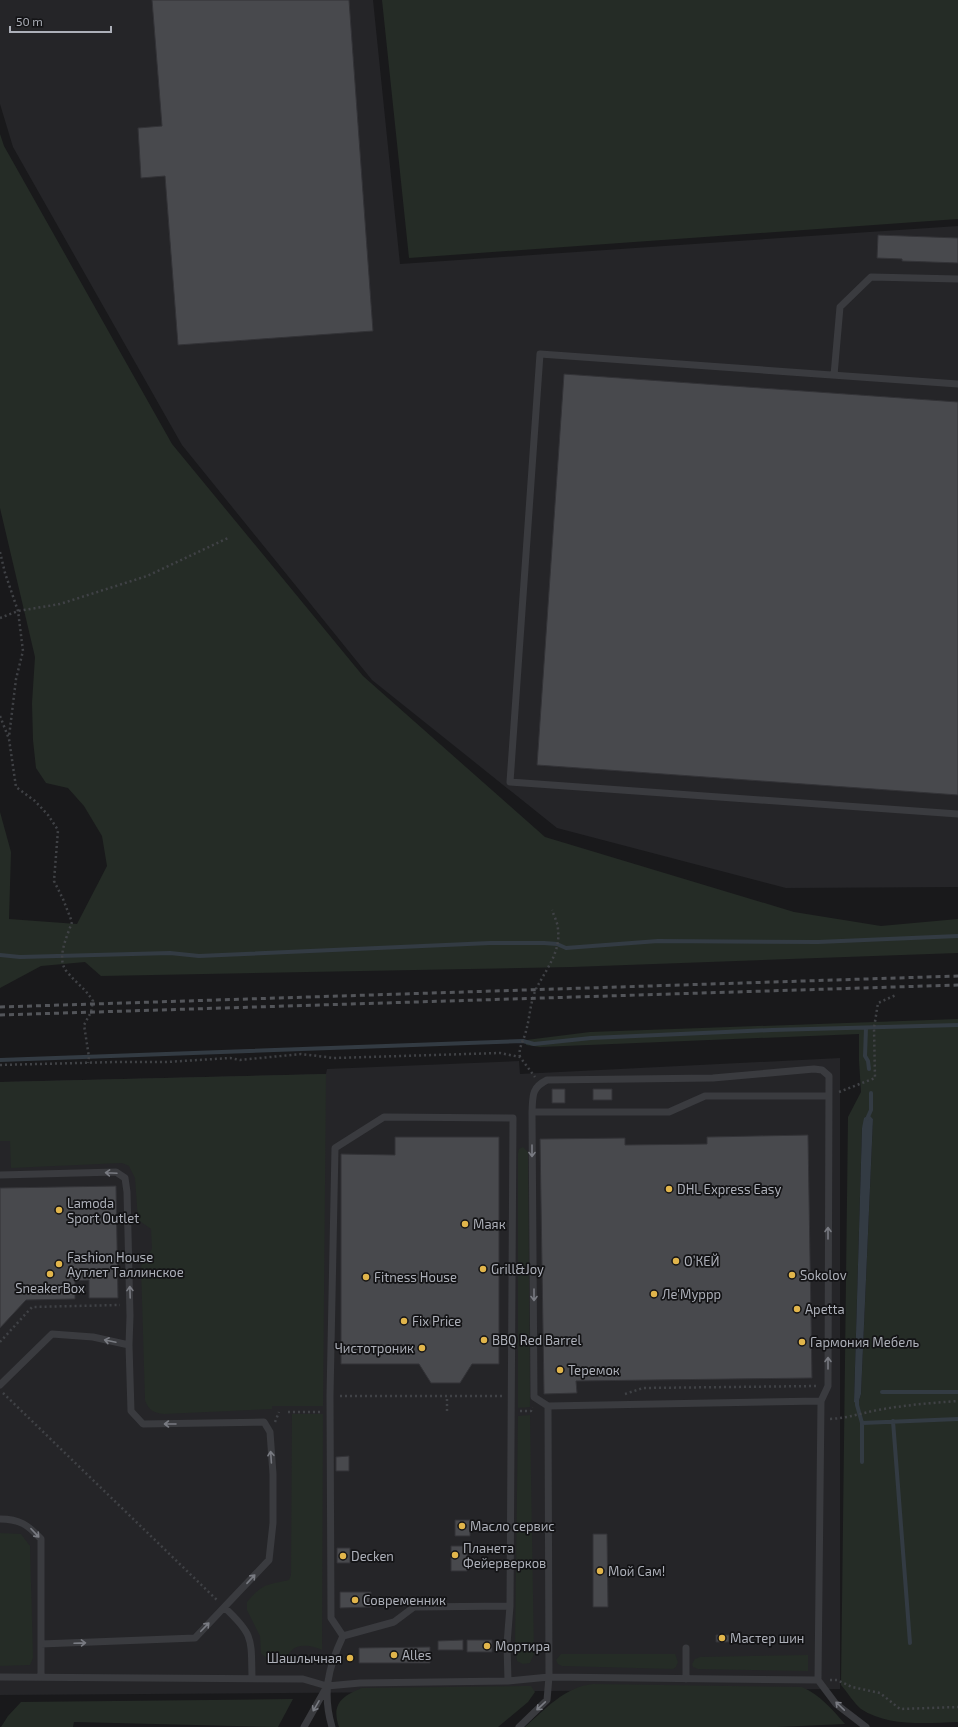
<svg xmlns="http://www.w3.org/2000/svg" width="958" height="1727" viewBox="0 0 958 1727" font-family="'Exo 2',sans-serif">
<style>
.built{fill:#252528}
.green{fill:#252c26;fill-rule:evenodd}
.water{fill:#333b43}
.lines{fill:none;stroke-linecap:round;stroke-linejoin:round}
.stream{stroke:#333b43;stroke-width:4}
.building{fill:#48494d;stroke:#333337}
.path{stroke:#404246;stroke-width:2.5;stroke-dasharray:2 3;stroke-linecap:butt}
.service{stroke:#3a3b3f;stroke-width:7}
.rail{stroke:#53555a;stroke-width:3;stroke-dasharray:5 4;stroke-linecap:butt}
.oneway{stroke:#797b82}
.poi-dot{fill:#e1b54b;stroke:#141416;stroke-width:1.5}
.labels{text-anchor:middle;stroke-width:3.5;stroke-linejoin:round;paint-order:stroke}
.poi-label{font-size:13px;fill:#adb0b9;stroke:#141416;text-anchor:start}
</style>
<rect width="100%" height="100%" fill="#19191b"/>
<path class="built" d="M 0,0 L 373,0 L 400,264 L 958,226 L 958,887 L 786,888 L 557,828 L 372,680 L 182,445 L 13,147 L 0,104 Z
M 840,1058 L 840,1689 L 0,1695 L 0,1082 L 326,1074 L 327,1069 L 519,1061 L 520,1074 Z"/>
<path class="green" d="M 382,0 L 958,0 L 958,219 L 409,258 Z
M 0,134 L 4,146 L 172,444 L 363,676 L 545,837 L 794,912 L 881,926 L 958,919 L 958,953 L 572,967 L 101,976 L 85,962 L 41,966 L 0,988 L 0,812 L 11,852 L 9,919 L 77,924 L 107,866 L 102,836 L 84,806 L 68,788 L 46,783 L 36,768 L 33,740 L 32,703 L 35,657 L 0,508 Z
M 958,1019 L 958,1722 C 927,1723 888,1727 861,1709 C 854,1703 847,1692 841,1685 L 848,1117 L 861,1092 L 859,1061 L 859,1034 L 540,1047 L 526,1045 L 526,1040 L 590,1032 ZM 869,1116 L 873,1119 L 861,1394 L 858,1404 L 854,1401 L 862,1128 Z
M 326,1074 L 323,1406 L 272,1406 L 272,1409 L 164,1414 C 154,1413 148,1410 145,1400 L 141,1266 L 152,1249 L 151,1229 L 138,1220 L 135,1178 L 129,1166 L 122,1163 L 11,1168 L 10,1141 L 0,1141 L 0,1082 Z
M 523,1147 L 528,1152 L 530,1407 L 518,1408 L 518,1153 L 519,1149 Z
M 292,1414 L 323,1414 L 322,1650 C 314,1646 299,1643 292,1650 C 289,1653 286,1657 284,1661 C 273,1661 269,1661 261,1653 L 260,1636 L 247,1610 L 247,1602 C 263,1583 267,1585 289,1580 L 291,1575 Z
M 530,1415 L 534,1654 L 530,1663 L 523,1664 L 517,1661 L 515,1644 L 518,1416 Z
M 0,1533 L 21,1534 L 30,1546 L 33,1658 L 30,1665 L 0,1666 Z
M 561,1654 L 675,1654 L 678,1662 L 676,1667 L 673,1669 L 562,1666 L 558,1664 L 556,1660 Z
M 808,1655 L 808,1671 L 698,1669 L 693,1667 L 692,1664 L 695,1659 L 700,1657 Z
M 593,1684 L 802,1687 C 820,1695 832,1709 845,1724 L 777,1727 L 525,1727 C 544,1710 566,1686 593,1684 Z
M 523,1686 L 531,1686 L 535,1692 L 528,1702 L 498,1727 L 339,1727 C 331,1704 342,1696 362,1688 Z
M 293,1699 L 278,1727 L 74,1722 L 73,1727 L 1,1727 L 8,1716 L 21,1702 Z"/>
<path class="water" d="M 869,1115 L 873,1119 L 861,1394 L 858,1404 L 854,1402 L 862,1128 L 864,1118 Z"/>
<g class="lines">
<path class="stream" d="M 0,955 L 20,957 L 170,953 L 199,956 L 490,943 L 544,943 L 557,944 L 566,948 L 658,941 L 818,942 L 958,936
M 866,1028 L 865,1056 L 868,1061 L 869,1069
M 0,1060 L 523,1041 L 534,1044 L 591,1038 L 772,1030 L 958,1025
M 867,1119 L 871,1110 L 871,1093
M 882,1392 L 958,1392
M 857,1400 L 857,1405 L 862,1423
M 893,1421 L 910,1643
M 862,1462 L 862,1423 L 958,1419"/>
</g>
<path class="building" d="M 152,0 L 349,0 L 373,331 L 178,345 L 165,176 L 141,178 L 138,128 L 162,126 Z
M 878,235 L 958,238 L 958,263 L 902,261 L 902,259 L 877,258 Z
M 564,374 L 958,402 L 958,795 L 537,765 Z
M 552,1089 L 565,1089 L 565,1103 L 552,1103 Z
M 593,1089 L 612,1089 L 612,1100 L 593,1100 Z
M 808,1135 L 812,1378 L 576,1381 L 577,1393 L 544,1394 L 540,1139 L 625,1138 L 625,1145 L 707,1144 L 707,1137 Z
M 395,1137 L 499,1137 L 499,1364 L 472,1364 L 460,1383 L 431,1383 L 419,1364 L 341,1364 L 341,1154 L 395,1155 Z
M 116,1186 L 118,1298 L 89,1298 L 89,1280 L 75,1281 L 75,1299 L 26,1300 L 0,1328 L 0,1188 Z
M 349,1456 L 349,1471 L 336,1471 L 336,1457 Z
M 455,1520 L 470,1520 L 470,1536 L 455,1536 Z
M 593,1534 L 607,1534 L 608,1607 L 593,1607 Z
M 451,1546 L 467,1546 L 467,1571 L 451,1571 Z
M 337,1548 L 350,1548 L 350,1563 L 337,1563 Z
M 340,1592 L 371,1592 L 371,1607 L 340,1608 Z
M 716,1635 L 729,1635 L 729,1642 L 716,1642 Z
M 463,1640 L 463,1650 L 438,1650 L 438,1641 Z
M 467,1640 L 492,1640 L 492,1652 L 467,1652 Z
M 430,1647 L 430,1663 L 359,1663 L 359,1648 Z"/>
<g class="lines">
<path class="path" d="M 0,552 L 5,573 L 18,611 L 23,651 L 16,679 L 9,737
M 0,618 L 18,611 L 60,604 L 147,576 L 228,538
M 0,716 L 9,739 L 16,787 L 35,801 L 48,815 L 58,830 L 54,881 L 63,899 L 72,922 C 67,937 55,960 68,973 C 77,984 85,988 93,1001 L 91,1012 L 84,1025 L 89,1057 L 88,1063
M 520,1057 C 518,1048 524,1040 526,1031 C 530,1017 530,1003 536,989 C 545,971 561,952 558,930 C 558,923 554,916 552,910
M 0,1065 L 116,1062 L 167,1062 L 230,1058 L 240,1060 L 301,1054 L 334,1058 L 500,1053 L 520,1057 L 535,1077
M 839,1092 L 875,1078 L 874,1028 L 878,1003 L 896,995
M 0,1342 L 32,1307 L 120,1305
M 3,1393 L 218,1601
M 625,1394 L 643,1388 L 817,1386
M 340,1396 L 503,1396
M 447,1411 L 447,1396
M 520,1411 L 531,1411 L 532,1407
M 288,1412 L 322,1412
M 830,1419 C 849,1418 861,1413 878,1410 C 905,1405 931,1403 958,1401
M 275,1422 L 279,1412
M 830,1680 L 837,1680 L 852,1687 L 880,1693 L 900,1709 L 958,1707"/>
<path class="service" d="M 834,375 L 840,307 L 871,277 L 958,279
M 958,384 L 540,354 L 510,782 L 958,814
M 532,1112 L 669,1112 L 705,1096 L 829,1096
M 0,1175 L 116,1172 L 125,1178 L 127,1192 L 130,1316 L 129,1345
M 0,1385 L 52,1334 L 93,1337 L 129,1345 L 131,1411 L 143,1424 L 264,1422 L 270,1432 L 273,1474 L 273,1523 L 269,1560 L 195,1638 L 41,1644
M 821,1401 L 548,1406 L 534,1397 L 532,1112 C 533,1096 531,1088 547,1080 L 713,1078 L 814,1069 L 822,1070 L 829,1076 L 828,1386 L 821,1401 L 818,1680 L 836,1704 L 866,1727
M 0,1519 C 20,1519 28,1525 41,1539 L 41,1677
M 225,1608 C 254,1635 251,1639 252,1677
M 343,1636 L 331,1618 L 330,1396 L 335,1148 L 384,1117 L 513,1118 L 510,1606 L 507,1644 L 508,1681
M 686,1648 L 686,1679
M 0,1677 L 303,1679 L 327,1686 L 360,1683 L 508,1681 L 549,1677 L 818,1680
M 304,1727 L 326,1688
M 332,1727 C 322,1693 328,1668 343,1636 L 394,1622 L 414,1607 L 510,1606
M 519,1727 L 547,1700 L 549,1677 L 548,1406"/>
<path class="rail" d="M 0,1007 L 958,976
M 0,1015 L 958,985"/>
</g>
<defs><path id="oneway-shaft" d="M-6 0H5M1.5-3L5.5 0L1.5 3" fill="none" stroke-width="1.6" stroke-linecap="round" stroke-linejoin="round"/></defs>
<g class="oneway">
<use href="#oneway-shaft" transform="translate(532 1151) rotate(90)"/>
<use href="#oneway-shaft" transform="translate(111 1173) rotate(-177)"/>
<use href="#oneway-shaft" transform="translate(828 1233) rotate(-90)"/>
<use href="#oneway-shaft" transform="translate(130 1292) rotate(-92)"/>
<use href="#oneway-shaft" transform="translate(534 1295) rotate(90)"/>
<use href="#oneway-shaft" transform="translate(110 1341) rotate(-168)"/>
<use href="#oneway-shaft" transform="translate(828 1363) rotate(-90)"/>
<use href="#oneway-shaft" transform="translate(170 1424) rotate(-180)"/>
<use href="#oneway-shaft" transform="translate(271 1457) rotate(-94)"/>
<use href="#oneway-shaft" transform="translate(35 1533) rotate(47)"/>
<use href="#oneway-shaft" transform="translate(251 1579) rotate(-47)"/>
<use href="#oneway-shaft" transform="translate(205 1627) rotate(-46)"/>
<use href="#oneway-shaft" transform="translate(80 1643) rotate(-2)"/>
<use href="#oneway-shaft" transform="translate(316 1706) rotate(120)"/>
<use href="#oneway-shaft" transform="translate(541 1706) rotate(137)"/>
<use href="#oneway-shaft" transform="translate(840 1706) rotate(-136)"/>
</g>
<g class="poi-dot">
<circle cx="669" cy="1189" r="4"/>
<circle cx="59" cy="1210" r="4"/>
<circle cx="465" cy="1224" r="4"/>
<circle cx="676" cy="1261" r="4"/>
<circle cx="59" cy="1264" r="4"/>
<circle cx="483" cy="1269" r="4"/>
<circle cx="50" cy="1274" r="4"/>
<circle cx="792" cy="1275" r="4"/>
<circle cx="366" cy="1277" r="4"/>
<circle cx="654" cy="1294" r="4"/>
<circle cx="797" cy="1309" r="4"/>
<circle cx="404" cy="1321" r="4"/>
<circle cx="484" cy="1340" r="4"/>
<circle cx="802" cy="1342" r="4"/>
<circle cx="422" cy="1348" r="4"/>
<circle cx="560" cy="1370" r="4"/>
<circle cx="462" cy="1526" r="4"/>
<circle cx="455" cy="1555" r="4"/>
<circle cx="343" cy="1556" r="4"/>
<circle cx="600" cy="1571" r="4"/>
<circle cx="355" cy="1600" r="4"/>
<circle cx="722" cy="1638" r="4"/>
<circle cx="487" cy="1646" r="4"/>
<circle cx="394" cy="1655" r="4"/>
<circle cx="350" cy="1658" r="4"/>
</g>
<g class="labels">
<g class="poi-label">
<text x="677" y="1194">DHL Express Easy</text>
<text x="67" y="1208">Lamoda<tspan x="67" dy="15">Sport Outlet</tspan></text>
<text x="473" y="1229">Маяк</text>
<text x="67" y="1262">Fashion House<tspan x="67" dy="15">Аутлет Таллинское</tspan></text>
<text x="684" y="1266">О’КЕЙ</text>
<text x="491" y="1274">Grill&amp;Joy</text>
<text x="800" y="1280">Sokolov</text>
<text x="374" y="1282">Fitness House</text>
<text x="50" y="1293" text-anchor="middle">SneakerBox</text>
<text x="662" y="1299">Ле'Муррр</text>
<text x="805" y="1314">Apetta</text>
<text x="412" y="1326">Fix Price</text>
<text x="492" y="1345">BBQ Red Barrel</text>
<text x="810" y="1347">Гармония Мебель</text>
<text x="414" y="1353" text-anchor="end">Чистотроник</text>
<text x="568" y="1375">Теремок</text>
<text x="470" y="1531">Масло сервис</text>
<text x="463" y="1553">Планета<tspan x="463" dy="15">Фейерверков</tspan></text>
<text x="351" y="1561">Decken</text>
<text x="608" y="1576">Мой Сам!</text>
<text x="363" y="1605">Современник</text>
<text x="730" y="1643">Мастер шин</text>
<text x="495" y="1651">Мортира</text>
<text x="402" y="1660">Alles</text>
<text x="342" y="1663" text-anchor="end">Шашлычная</text>
</g>
</g>
<path d="M10 26v6h101v-6" fill="none" stroke="#adb0b9" stroke-width="2"/>
<text x="16" y="26" font-size="12" fill="#adb0b9" stroke="#141416" stroke-width="3" paint-order="stroke">50 m</text>
</svg>
